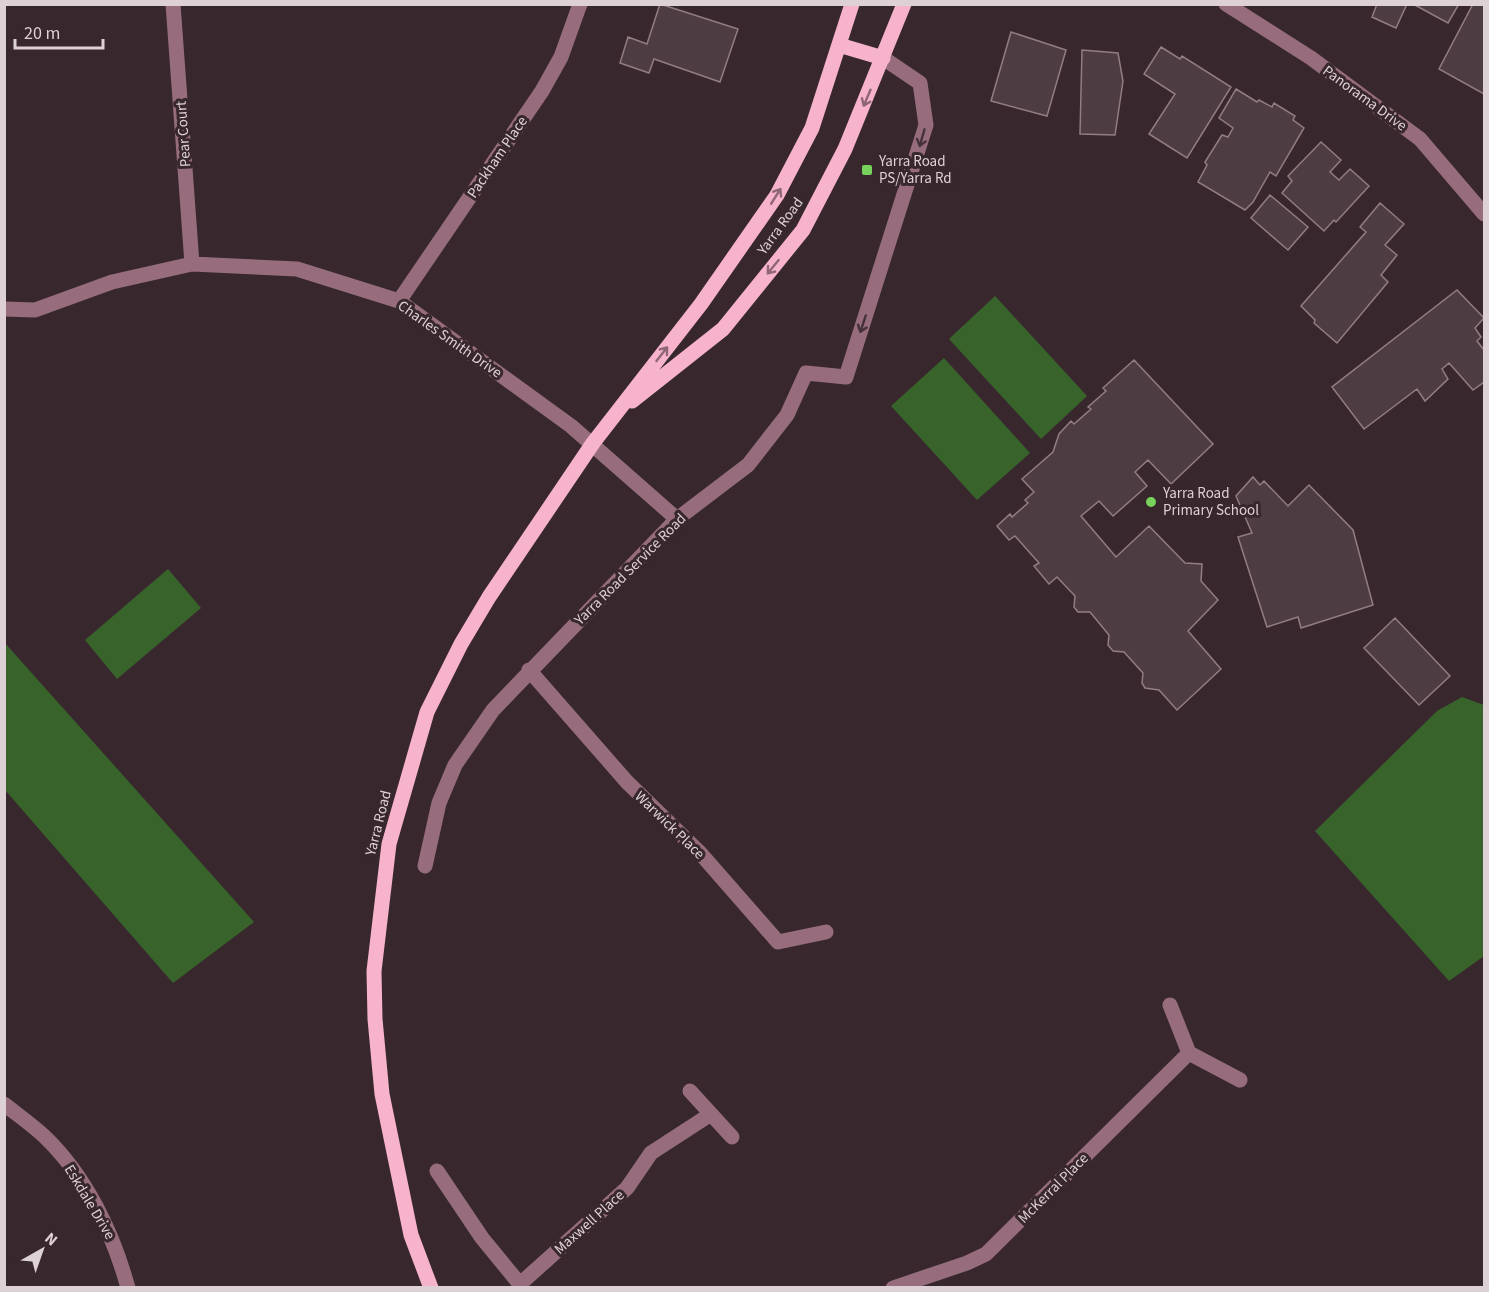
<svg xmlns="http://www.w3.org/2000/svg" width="1489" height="1292" viewBox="0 0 1489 1292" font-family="'Source Sans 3',sans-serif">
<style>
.green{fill:#38642b}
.building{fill:#4e3c43;stroke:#917d84;stroke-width:1.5}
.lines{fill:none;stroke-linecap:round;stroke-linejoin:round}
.minor{stroke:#976d7d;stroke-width:15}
.major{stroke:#f7b2cc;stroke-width:15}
.oneway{stroke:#8e6675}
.oneway2{stroke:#46323a}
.poi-dot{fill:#76d25a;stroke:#38282e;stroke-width:2}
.labels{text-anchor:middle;stroke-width:6;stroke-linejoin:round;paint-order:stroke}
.street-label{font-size:15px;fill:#ddd1d5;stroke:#38282e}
.poi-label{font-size:15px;fill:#ddd1d5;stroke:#38282e;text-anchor:start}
</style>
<rect width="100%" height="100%" fill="#38282e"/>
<path class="green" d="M 995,296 L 1087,396 L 1041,439 L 949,339 Z
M 944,358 L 1030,453 L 977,500 L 891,406 Z
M 168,569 L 201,608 L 117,679 L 85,640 Z
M 4,642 L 254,922 L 173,983 L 5,790 Z
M 1462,697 L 1484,705 L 1484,956 L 1449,981 L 1315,831 L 1437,711 Z"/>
<path class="building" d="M 660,4 L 738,29 L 720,82 L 654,59 L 649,73 L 620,63 L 628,37 L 647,44 Z
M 1377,4 L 1407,4 L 1396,28 L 1372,17 Z
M 1413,4 L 1459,4 L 1448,23 Z
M 1473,4 L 1484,4 L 1484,94 L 1439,69 Z
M 1011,32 L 1066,50 L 1047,116 L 991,101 Z
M 1161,47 L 1180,59 L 1182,56 L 1231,87 L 1187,158 L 1149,134 L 1175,94 L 1144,74 Z
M 1082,50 L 1118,53 L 1123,81 L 1115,135 L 1080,134 Z
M 1236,89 L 1257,102 L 1259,100 L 1272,107 L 1274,103 L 1295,116 L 1293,120 L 1304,128 L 1276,176 L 1270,172 L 1253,202 L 1245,210 L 1198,182 L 1207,165 L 1205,162 L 1222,135 L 1228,137 L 1233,128 L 1219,118 Z
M 1321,142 L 1341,160 L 1330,172 L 1339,180 L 1350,169 L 1369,186 L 1336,222 L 1334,220 L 1324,231 L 1282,193 L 1292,181 L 1288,176 Z
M 1270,195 L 1308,227 L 1288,250 L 1251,218 Z
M 1380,203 L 1404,224 L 1385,245 L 1397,255 L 1381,275 L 1388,282 L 1337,343 L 1314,323 L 1315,320 L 1301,306 L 1366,232 L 1360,227 Z
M 1457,290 L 1484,318 L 1475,328 L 1481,337 L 1477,341 L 1484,350 L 1484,382 L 1473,390 L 1449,363 L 1442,369 L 1448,379 L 1425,401 L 1417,389 L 1364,429 L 1332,387 Z
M 1134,360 L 1213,444 L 1171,484 L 1148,460 L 1135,472 L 1147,486 L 1113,516 L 1099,501 L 1081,516 L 1116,557 L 1149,526 L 1185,563 L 1202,564 L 1201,581 L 1218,600 L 1188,631 L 1221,669 L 1177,710 L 1159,690 L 1145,688 L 1142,683 L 1143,673 L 1124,652 L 1113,651 L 1108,645 L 1109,635 L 1090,612 L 1078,612 L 1074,607 L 1075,596 L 1057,577 L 1049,584 L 1034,566 L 1039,563 L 1015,536 L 1009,540 L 997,526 L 1010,514 L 1012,517 L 1028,503 L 1025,500 L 1034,492 L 1022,479 L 1053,452 L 1059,434 L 1071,421 L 1074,424 L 1091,409 L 1088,407 L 1106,391 L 1103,388 Z
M 1253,477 L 1260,485 L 1264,481 L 1288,506 L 1309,485 L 1353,530 L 1373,605 L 1301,628 L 1298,617 L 1267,627 L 1238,537 L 1252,533 L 1236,496 Z
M 1395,618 L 1450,676 L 1419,705 L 1364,648 Z"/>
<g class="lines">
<path class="minor" d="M 173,4 L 192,264
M 1226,4 L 1311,58 L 1420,139 L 1484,214
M 399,301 L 542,91 L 561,57 L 580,4
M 4,309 L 35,310 L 112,282 L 192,264 L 297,269 L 399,301 L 571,426 L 677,519
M 529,670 L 627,782 L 701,854 L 778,942 L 826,932
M 425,866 L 439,803 L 455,765 L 493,710 L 677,519 L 748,465 L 787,415 L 806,373 L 846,377 L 926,125 L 920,83 L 883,58
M 1170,1005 L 1189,1053 L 1240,1080
M 690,1091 L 732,1137
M 4,1104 C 18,1115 32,1125 44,1136 C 86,1176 113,1233 128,1288
M 437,1171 L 482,1238 L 523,1288
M 520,1284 L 627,1188 L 651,1153 L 711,1114
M 893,1288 L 967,1263 L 986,1254 L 1189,1053"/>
<path class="major" d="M 839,45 L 883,58
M 632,401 L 723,329 L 803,230 L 845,149 L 904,4
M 431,1288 L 411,1235 L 382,1094 L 375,1019 L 374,971 L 389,844 L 427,712 L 461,644 L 489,597 L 593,443 L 701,304 L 777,195 L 812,128 L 852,4"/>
</g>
<defs><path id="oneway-shaft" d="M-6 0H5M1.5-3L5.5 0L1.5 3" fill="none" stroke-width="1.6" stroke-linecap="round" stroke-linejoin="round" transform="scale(1.5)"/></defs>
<g class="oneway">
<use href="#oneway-shaft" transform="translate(867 98) rotate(113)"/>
<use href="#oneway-shaft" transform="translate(776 196) rotate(-58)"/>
<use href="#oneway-shaft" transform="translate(773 267) rotate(129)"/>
<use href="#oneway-shaft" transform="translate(662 354) rotate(-52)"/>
</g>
<g class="oneway2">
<use href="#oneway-shaft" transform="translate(922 138) rotate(106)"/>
<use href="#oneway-shaft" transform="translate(863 324) rotate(108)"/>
</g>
<g class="poi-dot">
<rect x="861" y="164" width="12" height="12" rx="3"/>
<circle cx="1151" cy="502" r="6"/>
</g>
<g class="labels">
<g class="street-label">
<text transform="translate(1365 98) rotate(36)" y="5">Panorama Drive</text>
<text transform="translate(183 134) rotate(-94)" y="5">Pear Court</text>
<text transform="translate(497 157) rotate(-56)" y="5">Packham Place</text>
<text transform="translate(780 226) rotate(-54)" y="5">Yarra Road</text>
<text transform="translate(450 339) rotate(35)" y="5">Charles Smith Drive</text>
<text transform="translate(630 569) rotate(-45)" y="5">Yarra Road Service Road</text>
<text transform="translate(378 823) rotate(-76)" y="5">Yarra Road</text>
<text transform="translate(670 825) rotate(44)" y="5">Warwick Place</text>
<text transform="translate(1053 1188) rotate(-45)" y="5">McKerral Place</text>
<text transform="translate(90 1202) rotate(59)" y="5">Eskdale Drive</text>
<text transform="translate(589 1222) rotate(-42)" y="5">Maxwell Place</text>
</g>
<g class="poi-label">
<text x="879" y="166">Yarra Road<tspan x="879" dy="17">PS/Yarra Rd</tspan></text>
<text x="1163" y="498">Yarra Road<tspan x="1163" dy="17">Primary School</tspan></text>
</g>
</g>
<rect width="1489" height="1292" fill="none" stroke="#ddd1d5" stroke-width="12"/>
<g transform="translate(42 1250) rotate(40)" stroke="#38282e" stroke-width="4.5" paint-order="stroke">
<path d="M0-4.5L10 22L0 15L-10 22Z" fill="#ddd1d5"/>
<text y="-9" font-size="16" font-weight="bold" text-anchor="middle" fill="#ddd1d5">N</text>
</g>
<path d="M15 39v9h88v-9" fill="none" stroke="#ddd1d5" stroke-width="3"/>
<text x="24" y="39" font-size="18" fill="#ddd1d5" stroke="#38282e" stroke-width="4.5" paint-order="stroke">20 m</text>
</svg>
